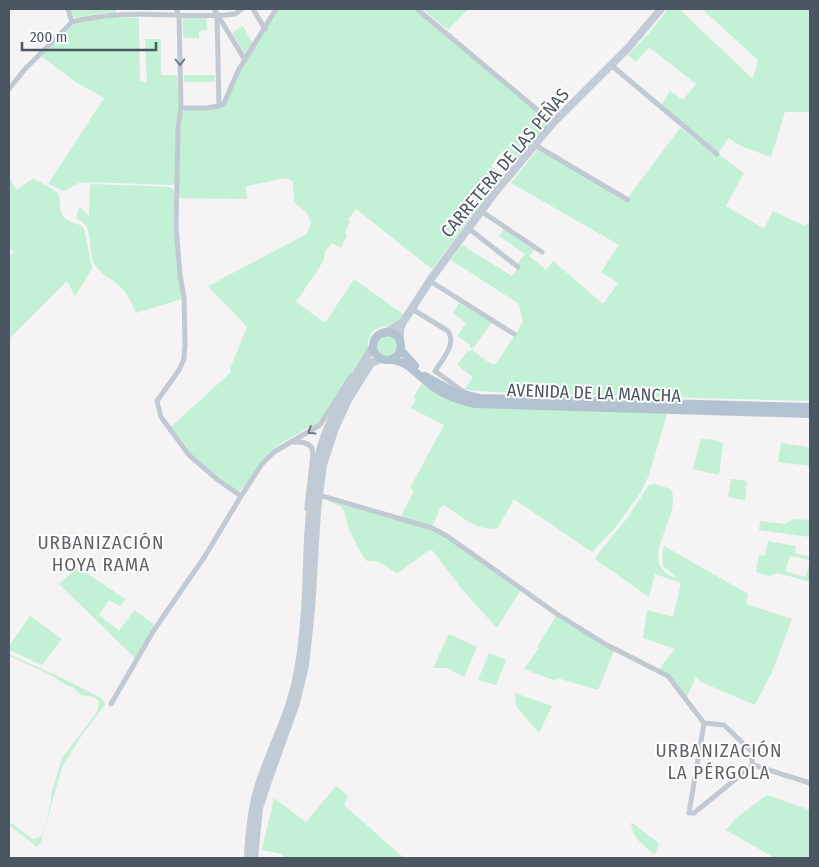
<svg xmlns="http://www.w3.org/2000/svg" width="819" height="867" viewBox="0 0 819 867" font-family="'Fira Sans Condensed',sans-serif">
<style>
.green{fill:#c3f1d5}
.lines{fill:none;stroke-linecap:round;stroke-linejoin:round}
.minor{stroke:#c1cad2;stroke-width:5}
.secondary{stroke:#c1cbd6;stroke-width:8}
.primary{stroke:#b3c2d1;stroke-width:8}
.oneway{stroke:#6e7983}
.labels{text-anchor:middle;stroke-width:4;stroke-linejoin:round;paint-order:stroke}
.street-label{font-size:18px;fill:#4a5661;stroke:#fff}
.neighbourhood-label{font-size:19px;letter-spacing:1px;fill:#5f6368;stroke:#fff}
</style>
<rect width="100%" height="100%" fill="#f5f3f3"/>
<path class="green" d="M 70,9 L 116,9 L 116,13 L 103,13 L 75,18 Z
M 278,9 L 413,9 L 543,117 L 547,125 L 519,159 L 502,151 L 491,166 L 504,175 L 432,269 L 356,209 L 348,220 L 350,221 L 345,234 L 347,236 L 341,248 L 332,243 L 325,251 L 324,260 L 296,302 L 325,323 L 354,279 L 403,314 L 400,320 L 392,326 L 385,326 L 374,330 L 371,334 L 368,342 L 368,347 L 361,360 L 342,386 L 328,412 L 315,428 L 311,425 C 299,435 282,440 271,451 C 260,464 253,480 239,491 L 236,491 L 187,450 L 188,448 L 171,427 L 231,372 L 230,369 L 247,327 L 208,286 L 307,234 L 311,223 L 307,213 L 294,202 L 293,181 L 286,178 L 246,186 L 247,199 L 178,198 L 181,115 L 186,109 L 224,104 L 234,82 Z
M 423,9 L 468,9 L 448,30 Z
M 668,9 L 679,9 L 753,79 L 758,60 L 702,9 L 810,9 L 810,112 L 785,112 L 771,157 L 741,146 L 728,138 L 718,154 L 744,173 L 726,206 L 764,229 L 773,211 L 805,226 L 810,221 L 810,401 L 491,392 L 464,390 L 473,377 L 457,365 L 467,352 L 472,350 L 469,344 L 457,336 L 466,323 L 453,313 L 459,303 L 492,322 L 472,350 L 491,364 L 496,364 L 523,322 L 519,304 L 451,260 L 462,245 L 512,276 L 519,266 L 518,263 L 525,254 L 499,236 L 504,229 L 534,250 L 529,256 L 546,270 L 553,261 L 603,304 L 618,283 L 601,272 L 619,245 L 511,183 L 538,149 L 626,200 L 680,128 L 717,156 L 661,106 L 670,91 L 683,100 L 696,84 L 649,47 L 636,62 L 628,55 L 651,31 Z
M 106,17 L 139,18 L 140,81 L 147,83 L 145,39 L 161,39 L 161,75 L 177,75 L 179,109 L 177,118 L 175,184 L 172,185 L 89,182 L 79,183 L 64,191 L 48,184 L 104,98 L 77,83 L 41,56 L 72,26 L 81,22 Z
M 206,17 L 207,30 L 199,31 L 199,38 L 183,38 L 183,18 Z
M 243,26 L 253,44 L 245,54 L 232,33 Z
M 184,75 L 215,75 L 215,82 L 184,82 Z
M 9,178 L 17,190 L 33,178 L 57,192 C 62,200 58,209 63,216 C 67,223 78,222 84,228 L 91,263 L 93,267 L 75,296 L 67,281 L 9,339 L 9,256 L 14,253 L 9,247 Z
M 93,184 L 169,187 L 174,190 L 175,247 L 182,299 L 136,313 C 131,302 127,292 117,284 C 109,277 99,273 94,263 C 87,248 95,224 76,219 L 79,207 L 89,216 L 90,185 Z
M376 346a11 11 0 1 1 22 0a11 11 0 1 1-22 0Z
M 421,384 L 444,397 L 667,412 L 667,414 L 649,475 L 641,492 L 615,528 L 592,552 L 514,499 L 498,528 C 478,533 460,515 444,505 L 441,507 L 432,526 L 401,516 L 414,491 L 410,488 L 444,425 L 411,408 L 416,399 L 413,398 Z
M 701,439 L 715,440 L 723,444 L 719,475 L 693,469 Z
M 781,443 L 810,447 L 810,466 L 778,462 Z
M 731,479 L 747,481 L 745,500 L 728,497 Z
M 655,484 L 671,489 C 681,512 651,544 660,566 C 662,571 670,576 675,578 L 675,576 L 663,566 L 662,552 L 664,546 L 748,594 L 746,604 L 792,619 L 772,672 L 755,705 L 701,682 L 696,677 L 687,697 L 659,669 L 675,649 L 643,638 L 647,610 L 673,617 L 681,583 L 655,574 L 649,597 L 595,559 L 597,555 L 628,517 L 649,485 Z
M 329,501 L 433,530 L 443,535 L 520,591 L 497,628 L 461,588 L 433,551 L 429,550 L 398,573 C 383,567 386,561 367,561 C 359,551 354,540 349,529 C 343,514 349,507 329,502 Z
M 794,519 L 810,520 L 810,537 L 759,530 L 760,521 L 784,524 Z
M 768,541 L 796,546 L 795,553 L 810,557 L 810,560 L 790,556 L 785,571 L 805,577 L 810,562 L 810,582 L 778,573 L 769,576 L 756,572 L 759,555 L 765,556 Z
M 78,567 L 125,599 L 120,606 L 109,600 L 99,615 L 119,631 L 134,610 L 154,624 L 135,658 L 59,584 Z
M 30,616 L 62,639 L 42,665 L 9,650 L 9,646 Z
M 556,616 L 614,651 L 598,690 L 557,678 L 556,681 L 524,669 L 539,648 L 537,647 Z
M 449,634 L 477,647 L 464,677 L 447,668 L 433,668 Z
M 489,653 L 506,660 L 496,685 L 478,680 Z
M 9,654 L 66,680 L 103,699 L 105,705 L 82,735 L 62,767 L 41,842 L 37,847 L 9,825 L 9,823 L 14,825 L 33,839 L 40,837 L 43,834 L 51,802 L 51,795 L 62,758 L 97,712 L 99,702 L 94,697 L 81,695 L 73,687 L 66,685 L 51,675 L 9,656 Z
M 515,693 L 552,706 L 539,733 L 516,706 Z
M 336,786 L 348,795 L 344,805 L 404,858 L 286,858 L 281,854 L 262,850 L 274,798 L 306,822 Z
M 767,795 L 810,810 L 810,858 L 775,858 L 726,830 L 736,818 Z
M 631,822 L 659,843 L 655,855 C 644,846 632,838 631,822 Z"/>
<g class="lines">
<path class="minor" d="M 176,9 L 179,15 L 181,108 L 178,128 L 176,227 L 180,275 L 184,297 L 185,344 L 184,359 L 179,370 L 157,401 L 161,417 L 189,455 L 218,480 L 241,496
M 214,9 L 245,60
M 253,9 L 265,29
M 417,9 L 553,123
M 217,15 L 219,106
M 72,22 C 123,8 175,18 226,15 L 235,14 L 242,9
M 611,65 L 717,154
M 9,89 L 25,69 L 72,22 L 68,9
M 181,108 L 206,108 L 219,106 L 224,103 L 239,69 L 276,9
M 535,145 L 628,200
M 481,211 L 542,252
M 468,228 L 518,267
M 430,281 L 514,334
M 412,309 L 448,331 C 457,344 442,360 435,371 L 464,392
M 294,442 C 301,442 308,442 312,448 C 315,455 307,497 307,509
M 322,496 L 432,528 L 447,536 L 557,614 L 605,644 L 668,676 L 704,723 L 724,725 L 750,750 L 753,765 L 810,783
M 111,704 L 154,630 L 205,556 L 241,496 L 262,464 L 274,452 L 320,425 L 351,376
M 704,723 L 689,813 L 694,813 L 753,765"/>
<path class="secondary" d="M 385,333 L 402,323
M 400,342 L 400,329 L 403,322 L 433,276 L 493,195 L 553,123 L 628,48 L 661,9
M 248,858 C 249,835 251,813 257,791 C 268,753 288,719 296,680 C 306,634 306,587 308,540 C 310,509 312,477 321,447 C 332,410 354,379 373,346
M 254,858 L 259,808 L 268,781 L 296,703 L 305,665 L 311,610 L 317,510 L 323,465 L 335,428 L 349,398 L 371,363 L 381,359"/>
<path class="primary" d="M373 346a14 14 0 1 1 28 0a14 14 0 1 1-28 0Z
M 400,349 L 415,366
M 390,360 C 408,360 420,378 433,387 C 446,396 460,401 475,404 L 810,414
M 425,376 L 454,392 L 479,398 L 810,407"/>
</g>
<defs><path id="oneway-chevron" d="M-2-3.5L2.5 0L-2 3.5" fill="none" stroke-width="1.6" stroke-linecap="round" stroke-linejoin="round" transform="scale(1.25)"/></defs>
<g class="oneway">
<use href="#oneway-chevron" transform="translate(180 62) rotate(89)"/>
<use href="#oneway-chevron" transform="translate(311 431) rotate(148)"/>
</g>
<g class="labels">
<g class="street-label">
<text transform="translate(505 163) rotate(-50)" y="6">CARRETERA DE LAS PEÑAS</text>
<text transform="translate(594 393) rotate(2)" y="6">AVENIDA DE LA MANCHA</text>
</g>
<g class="neighbourhood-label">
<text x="101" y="549">URBANIZACIÓN<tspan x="101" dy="22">HOYA RAMA</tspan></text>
<text x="719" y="757">URBANIZACIÓN<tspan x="719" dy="22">LA PÉRGOLA</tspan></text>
</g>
</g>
<rect width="819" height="867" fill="none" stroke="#4a5661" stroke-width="20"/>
<path d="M22 42v8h134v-8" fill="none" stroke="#4a5661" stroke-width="2.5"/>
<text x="30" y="42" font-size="15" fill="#4a5661" stroke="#ffffff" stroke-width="4" paint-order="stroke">200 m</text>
</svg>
